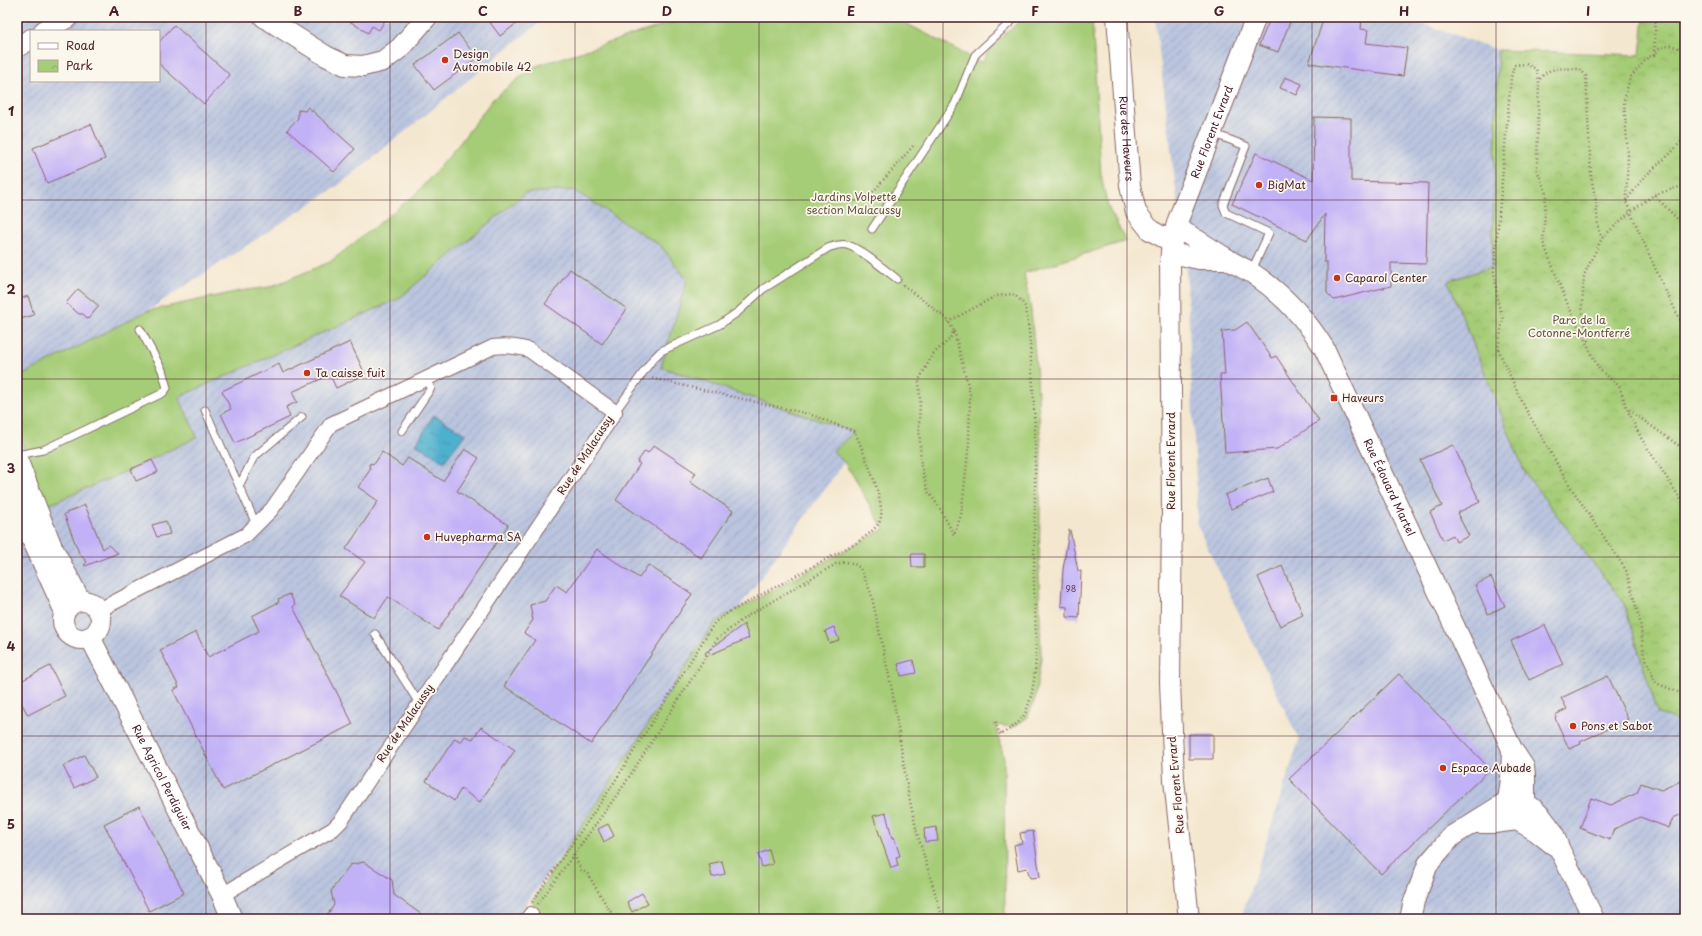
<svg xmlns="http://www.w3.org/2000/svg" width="1702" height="936" viewBox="0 0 1702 936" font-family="'Playpen Sans',sans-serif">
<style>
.industrial{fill:url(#industrial-furrows);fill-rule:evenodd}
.park{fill:url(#park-crowns);stroke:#787650}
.garden{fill:#a5cc76;stroke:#787650}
.water{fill:url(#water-ripples);stroke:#4c687c}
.building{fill:#c1b1f7}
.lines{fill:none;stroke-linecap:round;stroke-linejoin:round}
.lane-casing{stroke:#866564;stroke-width:9}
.street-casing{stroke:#866564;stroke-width:16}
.secondary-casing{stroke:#866564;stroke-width:22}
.path{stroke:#866564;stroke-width:2.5;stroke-dasharray:1 3;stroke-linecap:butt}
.lane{stroke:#fff;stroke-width:7}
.street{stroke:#fff;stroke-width:14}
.secondary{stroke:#fff;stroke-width:20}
.grid{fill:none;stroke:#4a1f2b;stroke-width:1;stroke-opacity:0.55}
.poi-dot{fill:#c8321e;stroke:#fbf7ec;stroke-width:1.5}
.labels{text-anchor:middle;stroke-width:3.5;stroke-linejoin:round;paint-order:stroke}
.number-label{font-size:9px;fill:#68445e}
.poi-label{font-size:11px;fill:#4a1f2b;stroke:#fbf7ec;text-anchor:start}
.street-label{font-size:11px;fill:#4a1f2b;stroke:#fbf7ec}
.park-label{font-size:11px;fill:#655342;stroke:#fbf7ec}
.neatline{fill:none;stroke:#4a1f2b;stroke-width:1.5}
.grid-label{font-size:13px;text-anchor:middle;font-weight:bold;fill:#4a1f2b}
</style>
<defs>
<pattern id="industrial-furrows" width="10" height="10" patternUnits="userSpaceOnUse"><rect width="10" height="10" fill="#bac4de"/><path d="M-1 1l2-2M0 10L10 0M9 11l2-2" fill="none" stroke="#a1a8bf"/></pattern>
<pattern id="park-crowns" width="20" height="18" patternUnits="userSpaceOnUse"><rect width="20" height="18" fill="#a5cc76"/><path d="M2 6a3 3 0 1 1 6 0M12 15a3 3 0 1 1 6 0" fill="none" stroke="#90af66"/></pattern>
<pattern id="water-ripples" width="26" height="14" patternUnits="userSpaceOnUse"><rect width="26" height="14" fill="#4eb0cd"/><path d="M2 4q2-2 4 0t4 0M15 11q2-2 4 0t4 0" fill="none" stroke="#438fa7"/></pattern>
</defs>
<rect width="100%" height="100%" fill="#fbf7ec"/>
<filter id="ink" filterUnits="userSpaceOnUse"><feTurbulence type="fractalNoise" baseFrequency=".025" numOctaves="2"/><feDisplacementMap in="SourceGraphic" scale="8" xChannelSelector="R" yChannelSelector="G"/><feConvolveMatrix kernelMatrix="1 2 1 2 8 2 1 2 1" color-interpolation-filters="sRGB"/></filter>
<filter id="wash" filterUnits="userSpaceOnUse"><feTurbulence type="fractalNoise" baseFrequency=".012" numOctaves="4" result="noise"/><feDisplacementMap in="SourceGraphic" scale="16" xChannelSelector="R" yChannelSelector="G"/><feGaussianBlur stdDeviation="0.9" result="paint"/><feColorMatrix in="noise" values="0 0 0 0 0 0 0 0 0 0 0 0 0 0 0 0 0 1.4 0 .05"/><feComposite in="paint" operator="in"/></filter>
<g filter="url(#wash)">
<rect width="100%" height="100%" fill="#f4e7cf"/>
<path class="industrial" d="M 17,17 L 546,17 L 339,185 L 147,311 L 17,378 ZM 31,31 L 159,31 L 159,81 L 31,81 Z
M 1155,17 L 1403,17 L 1498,50 L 1492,268 L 1448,281 L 1525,473 L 1624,604 L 1658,714 L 1685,722 L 1685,919 L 1241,919 L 1299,740 L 1198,527 L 1187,281 Z
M 574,190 L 661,246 L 688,280 L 661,367 L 855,432 L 833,450 L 844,462 L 515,919 L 17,919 L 17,428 L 29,461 L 58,501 L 131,469 L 197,437 L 179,397 L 398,299 L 525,193 Z"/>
<path class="park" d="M 1644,17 L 1685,17 L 1685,722 L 1658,714 L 1624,604 L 1525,473 L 1448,281 L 1492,267 L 1498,50 L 1640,55 Z"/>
<path class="garden" d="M 689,17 L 894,17 L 982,63 L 990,48 L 1024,17 L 1092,17 L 1101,176 L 1108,207 L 1126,241 L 1024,273 L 1031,310 L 1037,378 L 1041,452 L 1039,576 L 1041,658 L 1035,699 L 1027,718 L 1013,727 L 995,725 L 1004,758 L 1005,919 L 544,919 L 532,902 L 715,622 L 884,529 L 844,462 L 833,451 L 854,432 L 661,367 L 687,280 L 661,246 L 574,190 L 525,193 L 398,299 L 179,397 L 197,437 L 131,469 L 46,506 L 17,428 L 17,378 L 147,311 L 240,291 L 270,287 L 330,262 L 416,194 L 459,144 L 492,100 L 533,67 Z"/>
<path class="water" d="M 434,415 L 465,434 L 444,462 L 416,444 Z"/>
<g id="blocks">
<path class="building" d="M 343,17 L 387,17 L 379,30 L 372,26 L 368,33 Z
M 486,17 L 525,17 L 500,36 Z
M 1279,17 L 1292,17 L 1278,52 L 1259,45 L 1270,19 L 1279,20 Z
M 1324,17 L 1349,18 L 1349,17 L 1362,17 L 1361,29 L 1368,30 L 1366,43 L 1407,48 L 1403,76 L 1309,63 Z
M 174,25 L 230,75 L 204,104 L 159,64 L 159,42 Z
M 458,33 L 477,58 L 434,90 L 415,65 Z
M 1285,77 L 1302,84 L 1297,95 L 1280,88 Z
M 308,107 L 355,149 L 334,172 L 287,130 L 298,118 L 298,110 L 305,111 Z
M 1314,117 L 1351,118 L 1351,181 L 1428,183 L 1426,264 L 1391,263 L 1391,286 L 1334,300 L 1327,293 L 1327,262 L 1324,262 L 1325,214 L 1307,240 L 1232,204 L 1256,153 L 1313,180 Z
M 91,124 L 105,159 L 47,183 L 33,148 Z
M 570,269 L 627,309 L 602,344 L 545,304 Z
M 78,289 L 99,306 L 88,319 L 83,314 L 79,314 L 66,303 Z
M 28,296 L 34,315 L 17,320 L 17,300 Z
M 1247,322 L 1272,358 L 1276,356 L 1319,421 L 1277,449 L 1225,453 L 1220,375 L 1225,375 L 1222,331 L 1235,330 Z
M 350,342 L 365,374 L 336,388 L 330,375 L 292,392 L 297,402 L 286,407 L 290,417 L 235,443 L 221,414 L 231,409 L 222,391 L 279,364 L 283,373 Z
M 654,445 L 696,473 L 690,482 L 733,511 L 701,558 L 616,500 L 640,464 L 637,462 L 645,451 L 648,453 Z
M 1453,445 L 1480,502 L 1457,513 L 1469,536 L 1456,542 L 1453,535 L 1443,540 L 1430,512 L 1442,506 L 1420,460 Z
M 465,449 L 479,458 L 457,491 L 508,525 L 438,630 L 388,597 L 374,618 L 339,596 L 365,562 L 346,549 L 378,501 L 358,487 L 370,470 L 369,464 L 375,463 L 382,452 L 402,466 L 408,458 L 443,481 Z
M 152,460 L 158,472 L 136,481 L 131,469 Z
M 1268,478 L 1273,492 L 1231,509 L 1225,495 Z
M 85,505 L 103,549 L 108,545 L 118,553 L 85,566 L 84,565 L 87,562 L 79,553 L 64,514 Z
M 166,521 L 170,534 L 157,537 L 152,525 Z
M 1069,530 L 1070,530 L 1078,571 L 1081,571 L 1079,618 L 1067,617 L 1067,607 L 1061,606 L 1063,570 Z
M 597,549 L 639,578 L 648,565 L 692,594 L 591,744 L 504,686 L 535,640 L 524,633 L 533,620 L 530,605 L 545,601 L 556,585 L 567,592 Z
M 911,554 L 924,554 L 924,567 L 912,567 Z
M 1282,566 L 1303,615 L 1280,626 L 1258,577 Z
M 1491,577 L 1505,606 L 1488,614 L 1475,585 Z
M 290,594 L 295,605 L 293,607 L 353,724 L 223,790 L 173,690 L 179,687 L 160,650 L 196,632 L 208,657 L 259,631 L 252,616 L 279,602 L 278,599 Z
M 744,624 L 749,638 L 707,656 L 705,653 Z
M 1545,625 L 1563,664 L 1529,680 L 1511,641 Z
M 834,627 L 839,640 L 829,643 L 825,631 Z
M 913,660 L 916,673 L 901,676 L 898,664 Z
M 50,666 L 65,696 L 28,715 L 17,695 L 17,683 Z
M 1399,674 L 1490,769 L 1381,874 L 1289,779 Z
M 1608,676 L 1628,719 L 1580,742 L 1581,744 L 1569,749 L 1555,718 L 1556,717 L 1555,715 L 1567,709 L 1561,698 Z
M 481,727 L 515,750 L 480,802 L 461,789 L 454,801 L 426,781 L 455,738 L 461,742 L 465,736 L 473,739 Z
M 1189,734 L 1213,734 L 1213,759 L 1189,759 Z
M 84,755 L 96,777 L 74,788 L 63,766 Z
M 1685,779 L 1685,813 L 1673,818 L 1669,828 L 1640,817 L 1614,829 L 1610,840 L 1580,828 L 1591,798 L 1611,805 L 1637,793 L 1641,783 L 1661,790 Z
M 139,806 L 184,893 L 149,911 L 104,824 Z
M 886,813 L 892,838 L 894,837 L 900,856 L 896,857 L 898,866 L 891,868 L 873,816 Z
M 608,824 L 614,836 L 604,842 L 598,829 Z
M 936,827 L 938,841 L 925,842 L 924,829 Z
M 1033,831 L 1040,877 L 1030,878 L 1027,868 L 1018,870 L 1014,845 L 1022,843 L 1020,833 Z
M 769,850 L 773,864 L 762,867 L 758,854 Z
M 722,861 L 725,874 L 712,877 L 709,864 Z
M 364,862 L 392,880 L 394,895 L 428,919 L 324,919 L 334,905 L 331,891 L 350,865 Z
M 642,893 L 648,903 L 632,912 L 627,902 Z"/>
</g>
</g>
<g filter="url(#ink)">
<use href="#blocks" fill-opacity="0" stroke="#866564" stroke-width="1"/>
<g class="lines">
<g class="lane-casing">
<path id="lane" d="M 1212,133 L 1246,146 L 1223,205 L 1226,213 L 1269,233 L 1251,272
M 872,229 L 955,104 L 975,55 L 1016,17
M 205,410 L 256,524
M 615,412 L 652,360 L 661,351 L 719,325 L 738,312 L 763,289 L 828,248 C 834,246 840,243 847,245 C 860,248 885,270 897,279
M 402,431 L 431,388 L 427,379
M 17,455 L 43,450 L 163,393 L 167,388 L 162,370 L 140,329
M 239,486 L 254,457 L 302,417
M 375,634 L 419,703"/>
</g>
<g class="street-casing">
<path id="street" d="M 99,610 L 246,535 L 272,509 L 331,424 L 493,347 C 506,345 516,346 529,350 L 615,412 L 341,821 L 333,829 L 222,895
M 527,919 L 531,914"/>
</g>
<g class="secondary-casing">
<g id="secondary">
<path d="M 264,17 L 326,56 L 345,65 L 363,66 L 383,61 L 400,48 L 427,17"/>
<path id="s1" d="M 1117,17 L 1130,186 L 1136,212 L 1150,230 L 1172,242"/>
<path d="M 44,31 L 68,17"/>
<path d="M 17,47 L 31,39"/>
<path id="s2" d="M 1176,228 C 1194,237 1209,248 1226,258 C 1234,264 1244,268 1252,273 C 1283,294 1305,317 1324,348 L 1512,749 L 1524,767 L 1525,776 L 1525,804 L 1517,820"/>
<path d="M 1171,253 L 1199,259 L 1226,259"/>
<path d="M 17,459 L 52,547 L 80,600"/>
<path d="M 17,501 L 31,537 L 64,610"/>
<circle cx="82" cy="620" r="19"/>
<path id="s3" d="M 90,637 L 222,895 L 232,919"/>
<path d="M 1512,749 L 1511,779 L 1508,801 L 1513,812"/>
<path d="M 1475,823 L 1494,823 L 1517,820 L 1536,831 L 1554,845"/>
<path id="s4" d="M 1189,919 L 1174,780 L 1170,682 L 1172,515 L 1170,262 L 1172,242 L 1178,220 L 1256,17"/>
<path d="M 1410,919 L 1414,901 L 1428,864 L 1452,836 L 1508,801 L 1525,804 L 1531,807 L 1541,816 L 1553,832 L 1559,848 L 1594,919"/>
</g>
</g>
<path class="path" d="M 1685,52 L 1682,49 L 1670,45 L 1659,49 L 1654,55 L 1648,57 L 1630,78 L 1624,101 L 1628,155 L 1626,202 L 1660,279 L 1685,330
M 1654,55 L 1656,17
M 1540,79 C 1549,65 1565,69 1580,69 L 1586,76 L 1591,177 L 1596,201 L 1598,228 L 1602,238
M 873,192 L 914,145
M 1654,195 L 1685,227
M 1626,201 L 1644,177 L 1671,153 L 1685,137
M 903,285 L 947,319 L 954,331 L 949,340 L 933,354 L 919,380 L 920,402 L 919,424 L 921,466 L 928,492 L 938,505 L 954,535 L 961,515 L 964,490 L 969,443 L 970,393 L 954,331
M 948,322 L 996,296 L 1013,294 C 1017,297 1023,302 1025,307 C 1029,324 1030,343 1031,361 C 1038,433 1034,506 1034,579 C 1034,620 1042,673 1026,711 C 1021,723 1010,729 1000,735 L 995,720
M 1588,341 L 1582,307 L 1584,275 L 1602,238 L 1631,211 L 1654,195 L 1685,185
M 1629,410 L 1685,450
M 1685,506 L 1641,438 L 1627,409 L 1619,386 L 1599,369 L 1567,303 L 1543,242 L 1546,193 L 1537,170 L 1539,79 L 1536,69 L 1526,64 L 1514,65 L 1511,78 L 1494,271 L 1498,303 L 1503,318 L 1498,349 L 1524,406 L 1568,483 L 1626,570 L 1640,621 L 1644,655 L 1656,683 L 1680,693 L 1685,693
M 574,855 L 581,870 L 587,873 L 615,919
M 532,902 L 610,789 L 715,622 L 729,612 L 858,542 C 866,536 875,530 880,521 C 887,503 862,450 855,432 L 809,414 L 650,378
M 538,904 L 624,785 L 717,639 L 747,616 L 836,564 L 845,562 L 853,563 L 860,568 L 871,593 L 892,690 L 908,792 L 917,833 L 943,919"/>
<use href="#lane" class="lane"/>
<use href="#street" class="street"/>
<use href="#secondary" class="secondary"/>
</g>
</g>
<path class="grid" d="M 206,17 L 206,919M 390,17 L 390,919M 575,17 L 575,919M 759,17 L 759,919M 943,17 L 943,919M 1127,17 L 1127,919M 1312,17 L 1312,919M 1496,17 L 1496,919M 17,200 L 1685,200M 17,379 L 1685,379M 17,557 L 1685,557M 17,736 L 1685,736"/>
<g class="poi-dot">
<circle cx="445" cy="60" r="4"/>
<circle cx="1259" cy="185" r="4"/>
<circle cx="1337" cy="278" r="4"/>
<circle cx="307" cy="373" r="4"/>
<rect x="1330" y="394" width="8" height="8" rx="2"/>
<circle cx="427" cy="537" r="4"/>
<circle cx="1573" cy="726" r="4"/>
<circle cx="1443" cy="768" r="4"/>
</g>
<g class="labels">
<g class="number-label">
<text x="1071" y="592">98</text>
</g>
<g class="poi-label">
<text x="453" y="58">Design<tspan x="453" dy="13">Automobile 42</tspan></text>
<text x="1267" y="189">BigMat</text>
<text x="1345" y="282">Caparol Center</text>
<text x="315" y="377">Ta caisse fuit</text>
<text x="1342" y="402">Haveurs</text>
<text x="435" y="541">Huvepharma SA</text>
<text x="1581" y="730">Pons et Sabot</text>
<text x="1451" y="772">Espace Aubade</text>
</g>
<g class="street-label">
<text dy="4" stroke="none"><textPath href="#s4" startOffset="795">Rue Florent Evrard</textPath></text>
<text dy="4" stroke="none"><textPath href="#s1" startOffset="122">Rue des Haveurs</textPath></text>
<text transform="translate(585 455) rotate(-57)" y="4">Rue de Malacussy</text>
<text transform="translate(1171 461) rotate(-90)" y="4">Rue Florent Evrard</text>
<text dy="4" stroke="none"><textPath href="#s2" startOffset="347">Rue Édouard Martel</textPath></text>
<text transform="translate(405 723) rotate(-56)" y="4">Rue de Malacussy</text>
<text dy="4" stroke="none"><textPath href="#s3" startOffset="158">Rue Agricol Perdiguier</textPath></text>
<text transform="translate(1176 785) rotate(-95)" y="4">Rue Florent Evrard</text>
</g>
<g class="park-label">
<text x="854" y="201">Jardins Volpette<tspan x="854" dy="13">section Malacussy</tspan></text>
<text x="1579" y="324">Parc de la<tspan x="1579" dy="13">Cotonne-Montferré</tspan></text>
</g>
</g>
<rect width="1702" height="936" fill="none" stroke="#fbf7ec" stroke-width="44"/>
<rect x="30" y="30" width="130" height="52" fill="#fbf7ec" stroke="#b4a19f"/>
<rect x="38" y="43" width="20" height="6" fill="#ffffff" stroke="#b4a19f"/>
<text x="66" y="50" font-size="12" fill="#4a1f2b">Road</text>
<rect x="38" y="60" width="20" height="12" fill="url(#park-crowns)" stroke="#b4a19f"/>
<text x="66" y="70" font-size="12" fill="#4a1f2b">Park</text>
<rect x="22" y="22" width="1658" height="892" class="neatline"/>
<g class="grid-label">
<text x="114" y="16">A</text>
<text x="298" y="16">B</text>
<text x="483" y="16">C</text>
<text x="667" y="16">D</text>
<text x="851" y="16">E</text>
<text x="1035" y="16">F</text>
<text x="1219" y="16">G</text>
<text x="1404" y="16">H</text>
<text x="1588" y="16">I</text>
<text x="11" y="116">1</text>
<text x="11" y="294">2</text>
<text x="11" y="473">3</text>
<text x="11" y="651">4</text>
<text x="11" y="829">5</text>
</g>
</svg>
